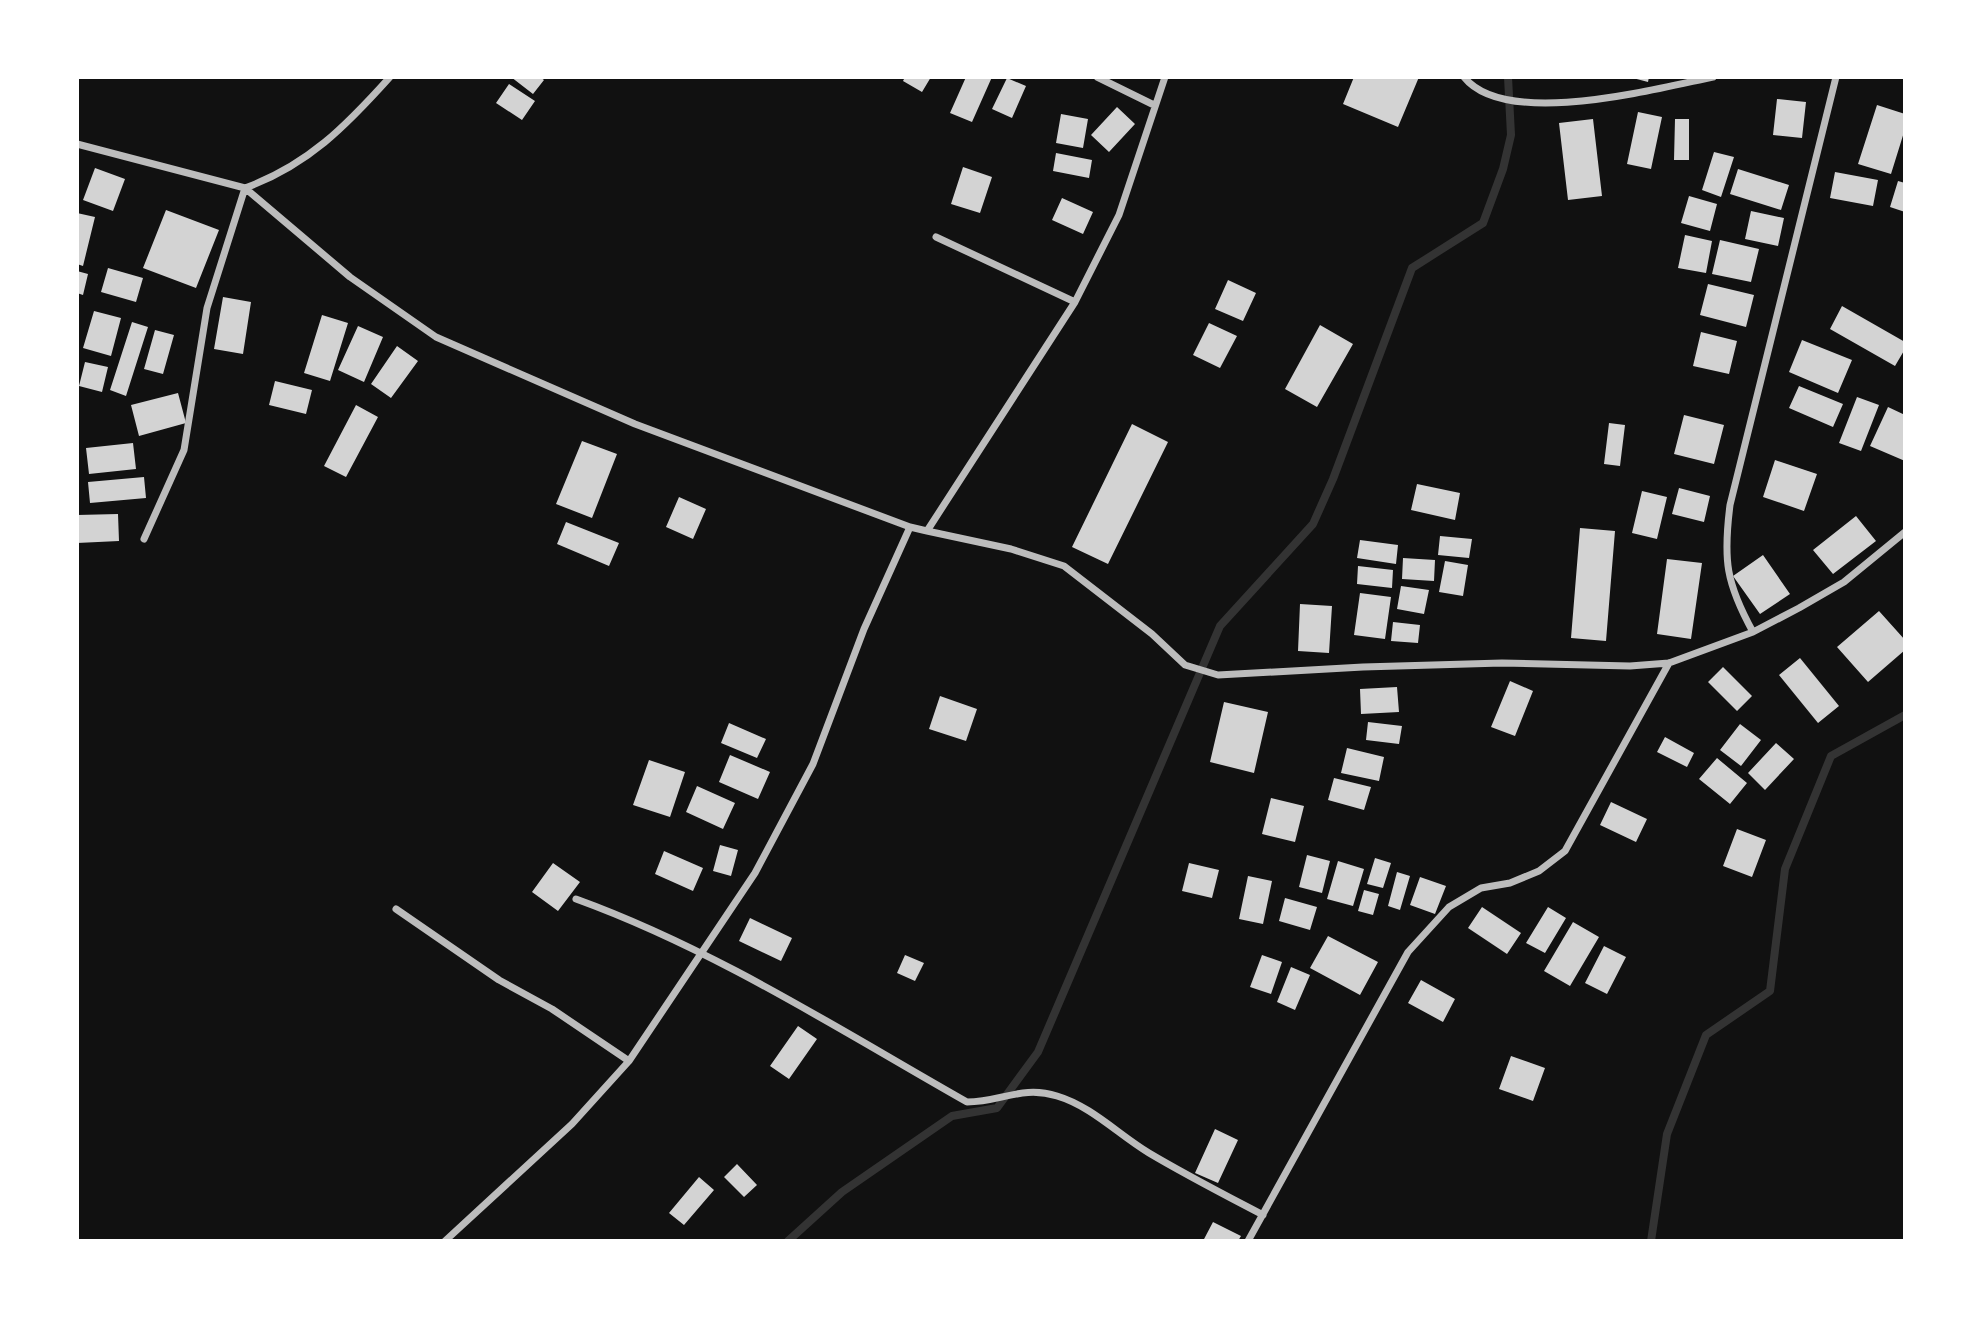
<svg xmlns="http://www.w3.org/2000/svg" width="1982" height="1318" viewBox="0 0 1982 1318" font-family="Cabin,sans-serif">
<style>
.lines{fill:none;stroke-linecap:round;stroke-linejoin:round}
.stream{stroke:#333;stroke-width:8}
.building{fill:#d3d3d3}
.minor{stroke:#bcbcbc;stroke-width:7}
</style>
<rect width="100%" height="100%" fill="#111"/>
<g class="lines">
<path class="stream" d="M 788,1241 L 842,1192 L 952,1116 L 997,1108 L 1038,1052 L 1220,626 L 1313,524 L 1333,479 L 1412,268 L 1483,223 L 1503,169 L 1511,135 L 1508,77
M 1651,1241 L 1667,1134 L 1706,1035 L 1770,991 L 1785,869 L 1831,756 L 1905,715"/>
</g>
<path class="building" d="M 511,77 L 540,77 L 544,80 L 533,94 Z
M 905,77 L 931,77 L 922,92 L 903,81 Z
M 966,77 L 992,77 L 972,122 L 950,113 Z
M 1354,77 L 1419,77 L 1398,127 L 1343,104 Z
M 1629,77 L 1649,77 L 1648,82 Z
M 1007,78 L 1026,86 L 1012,118 L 992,109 Z
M 509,84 L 535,101 L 522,120 L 496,103 Z
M 1777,99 L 1806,102 L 1802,138 L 1773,135 Z
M 1877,105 L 1905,114 L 1905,129 L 1891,174 L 1858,164 Z
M 1117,107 L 1135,124 L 1109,152 L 1091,135 Z
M 1638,112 L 1662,117 L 1651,169 L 1627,164 Z
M 1061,114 L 1088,119 L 1083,148 L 1056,143 Z
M 1593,119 L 1602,196 L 1568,200 L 1559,123 Z
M 1675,119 L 1689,119 L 1689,160 L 1674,160 Z
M 1714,152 L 1734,157 L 1721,197 L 1702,190 Z
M 1056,153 L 1092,160 L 1089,178 L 1053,171 Z
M 963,167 L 992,177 L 980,213 L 951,204 Z
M 95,168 L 125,179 L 113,211 L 83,200 Z
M 1738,169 L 1789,185 L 1781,210 L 1730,194 Z
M 1835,172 L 1878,180 L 1873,206 L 1830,198 Z
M 1898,181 L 1905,183 L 1905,212 L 1890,207 Z
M 1689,196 L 1717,204 L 1710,231 L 1681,223 Z
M 1062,198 L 1093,212 L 1083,234 L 1052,220 Z
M 166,210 L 219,230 L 196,288 L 143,268 Z
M 1751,211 L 1784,218 L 1778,246 L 1745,239 Z
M 77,213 L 95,217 L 83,266 L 77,264 Z
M 1685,235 L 1712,241 L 1706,273 L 1678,268 Z
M 1720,240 L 1759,249 L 1751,282 L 1712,274 Z
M 108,268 L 143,278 L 136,302 L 101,292 Z
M 77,271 L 88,274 L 83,295 L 77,293 Z
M 1228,280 L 1256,293 L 1243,321 L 1215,309 Z
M 1708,284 L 1754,295 L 1746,327 L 1700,315 Z
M 223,297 L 251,302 L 243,354 L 214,349 Z
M 1842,306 L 1905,342 L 1905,349 L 1895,366 L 1830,329 Z
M 94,311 L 121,318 L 111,356 L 83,348 Z
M 322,315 L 348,323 L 330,381 L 304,373 Z
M 132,322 L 148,327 L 126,396 L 110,390 Z
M 1209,323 L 1237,336 L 1220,368 L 1193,355 Z
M 1320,325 L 1353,344 L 1317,407 L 1285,389 Z
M 358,326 L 383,337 L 364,382 L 338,370 Z
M 155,330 L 174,335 L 163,374 L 144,369 Z
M 1701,332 L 1737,341 L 1729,374 L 1693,366 Z
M 1802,340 L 1852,360 L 1838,393 L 1789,372 Z
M 397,346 L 418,361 L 391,398 L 371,384 Z
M 85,362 L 108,367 L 102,392 L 79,386 Z
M 275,381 L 312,390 L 306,414 L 269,405 Z
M 1799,386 L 1843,404 L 1833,427 L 1789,408 Z
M 178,393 L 186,423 L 139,436 L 131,405 Z
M 1857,397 L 1879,405 L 1861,451 L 1839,443 Z
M 356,405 L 378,417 L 346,477 L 324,466 Z
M 1888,407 L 1905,415 L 1905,461 L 1870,446 Z
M 1684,415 L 1724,425 L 1714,464 L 1674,454 Z
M 1609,423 L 1625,425 L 1620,466 L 1604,464 Z
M 1132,424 L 1168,442 L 1108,564 L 1072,547 Z
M 582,441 L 617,454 L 592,518 L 556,504 Z
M 133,443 L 136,469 L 89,474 L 86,448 Z
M 1775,460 L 1817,474 L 1804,511 L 1763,497 Z
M 144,477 L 146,498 L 90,503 L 88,482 Z
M 1417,484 L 1460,493 L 1455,520 L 1411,510 Z
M 1679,488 L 1710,496 L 1704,522 L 1672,514 Z
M 1642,491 L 1667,497 L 1657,539 L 1632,533 Z
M 679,497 L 706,509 L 693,539 L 666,527 Z
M 118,514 L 119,541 L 77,543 L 77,515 Z
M 1856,516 L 1876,541 L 1833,574 L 1813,550 Z
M 566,522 L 619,543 L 609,566 L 557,544 Z
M 1580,528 L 1615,531 L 1606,641 L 1571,638 Z
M 1440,536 L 1472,539 L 1469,558 L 1438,555 Z
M 1360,540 L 1398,545 L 1396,564 L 1357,558 Z
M 1763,555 L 1790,594 L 1760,614 L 1733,576 Z
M 1403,558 L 1435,560 L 1434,581 L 1402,579 Z
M 1667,559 L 1702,563 L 1691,639 L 1657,634 Z
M 1445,561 L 1468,565 L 1463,596 L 1439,592 Z
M 1358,566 L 1393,570 L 1392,588 L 1357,584 Z
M 1401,586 L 1429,590 L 1424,614 L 1397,609 Z
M 1360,593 L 1391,597 L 1385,639 L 1354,635 Z
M 1300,604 L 1332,606 L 1329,653 L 1298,651 Z
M 1879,611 L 1905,640 L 1905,650 L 1868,682 L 1837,647 Z
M 1393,622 L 1420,625 L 1418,643 L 1391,641 Z
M 1800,658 L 1839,706 L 1818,723 L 1779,675 Z
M 1723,667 L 1752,696 L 1737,711 L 1708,682 Z
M 1510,681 L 1533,691 L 1515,736 L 1491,727 Z
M 1397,687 L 1399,712 L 1361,714 L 1360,689 Z
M 940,696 L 977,709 L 966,741 L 929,729 Z
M 1224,702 L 1268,712 L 1254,773 L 1210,762 Z
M 1368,722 L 1402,726 L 1399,744 L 1366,740 Z
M 729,723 L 766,739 L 757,758 L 721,743 Z
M 1740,724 L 1761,740 L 1741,766 L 1720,750 Z
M 1665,737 L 1694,753 L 1687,767 L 1657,752 Z
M 1776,743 L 1794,759 L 1765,790 L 1748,773 Z
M 1347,748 L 1384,757 L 1379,781 L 1341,773 Z
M 730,755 L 770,772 L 758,799 L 719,782 Z
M 1717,758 L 1747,783 L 1730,804 L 1699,779 Z
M 649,760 L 685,772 L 670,817 L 633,805 Z
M 1334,778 L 1371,787 L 1364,810 L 1328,800 Z
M 697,786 L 735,803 L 723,829 L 686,812 Z
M 1271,798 L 1304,806 L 1295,842 L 1262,834 Z
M 1611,802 L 1647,819 L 1636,842 L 1600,825 Z
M 1737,829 L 1766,840 L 1752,877 L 1723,866 Z
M 720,845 L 738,850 L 731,876 L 713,871 Z
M 664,851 L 703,868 L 693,891 L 655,874 Z
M 1307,855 L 1330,861 L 1322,893 L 1299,887 Z
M 1375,858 L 1391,863 L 1383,888 L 1367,884 Z
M 1338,861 L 1364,869 L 1353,906 L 1327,899 Z
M 553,863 L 580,882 L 558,911 L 532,892 Z
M 1189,863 L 1219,870 L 1212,898 L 1182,891 Z
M 1397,872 L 1410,876 L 1400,910 L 1388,906 Z
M 1248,876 L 1272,881 L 1263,924 L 1239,919 Z
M 1420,877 L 1446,886 L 1435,914 L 1410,905 Z
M 1364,890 L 1379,894 L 1373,915 L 1358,911 Z
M 1285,898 L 1317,907 L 1310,930 L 1279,921 Z
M 1482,907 L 1521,933 L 1507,954 L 1468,928 Z
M 1548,907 L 1566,918 L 1545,953 L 1526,943 Z
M 750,918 L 792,938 L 781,961 L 739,941 Z
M 1573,922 L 1599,937 L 1570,986 L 1544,971 Z
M 1328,936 L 1378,962 L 1360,995 L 1310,968 Z
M 1604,946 L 1626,957 L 1607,994 L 1585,983 Z
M 905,955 L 924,963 L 915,981 L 897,973 Z
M 1262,955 L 1282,962 L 1271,994 L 1250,987 Z
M 1291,967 L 1310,975 L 1295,1010 L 1277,1002 Z
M 1421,980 L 1455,999 L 1443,1022 L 1408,1003 Z
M 798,1026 L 817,1039 L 789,1079 L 770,1066 Z
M 1511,1056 L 1545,1068 L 1533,1101 L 1499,1089 Z
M 1215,1129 L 1238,1140 L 1218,1183 L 1195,1173 Z
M 737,1164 L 757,1185 L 744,1197 L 724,1177 Z
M 699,1177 L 714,1190 L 684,1225 L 669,1213 Z
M 1213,1222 L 1241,1236 L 1238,1241 L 1203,1241 Z"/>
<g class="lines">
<path class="minor" d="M 1097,77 L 1154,105
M 1464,77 C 1505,129 1655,89 1713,77
M 77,144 L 245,188 L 350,277 L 436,337 L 635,424 L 910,527
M 936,237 L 1075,302
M 927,531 L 1011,549 L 1064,566 L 1152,634 L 1185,665 L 1218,675 L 1363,667 L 1502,663 L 1630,666 L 1669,663 L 1753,632 L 1799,608 L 1844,582 L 1905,532
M 144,539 L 184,450 L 207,308 L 245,188 C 308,165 346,126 390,77
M 1753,632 C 1726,583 1723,560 1730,505 L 1836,77
M 576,899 C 714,949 840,1030 967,1102 C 1001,1102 1022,1085 1057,1096 C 1091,1106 1119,1135 1149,1153 C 1186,1175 1225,1195 1263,1215
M 396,909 L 499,980 L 552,1009 L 629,1061
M 445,1241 L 572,1124 L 629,1061 L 755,873 L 813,764 L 864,629 L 910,527 L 927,531 L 1075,302 L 1119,215 L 1165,77
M 1248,1241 L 1408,952 L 1449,907 L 1481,888 L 1510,883 L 1539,871 L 1565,851 L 1669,663"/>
</g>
<rect width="1982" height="1318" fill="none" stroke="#ffffff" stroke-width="158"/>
</svg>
